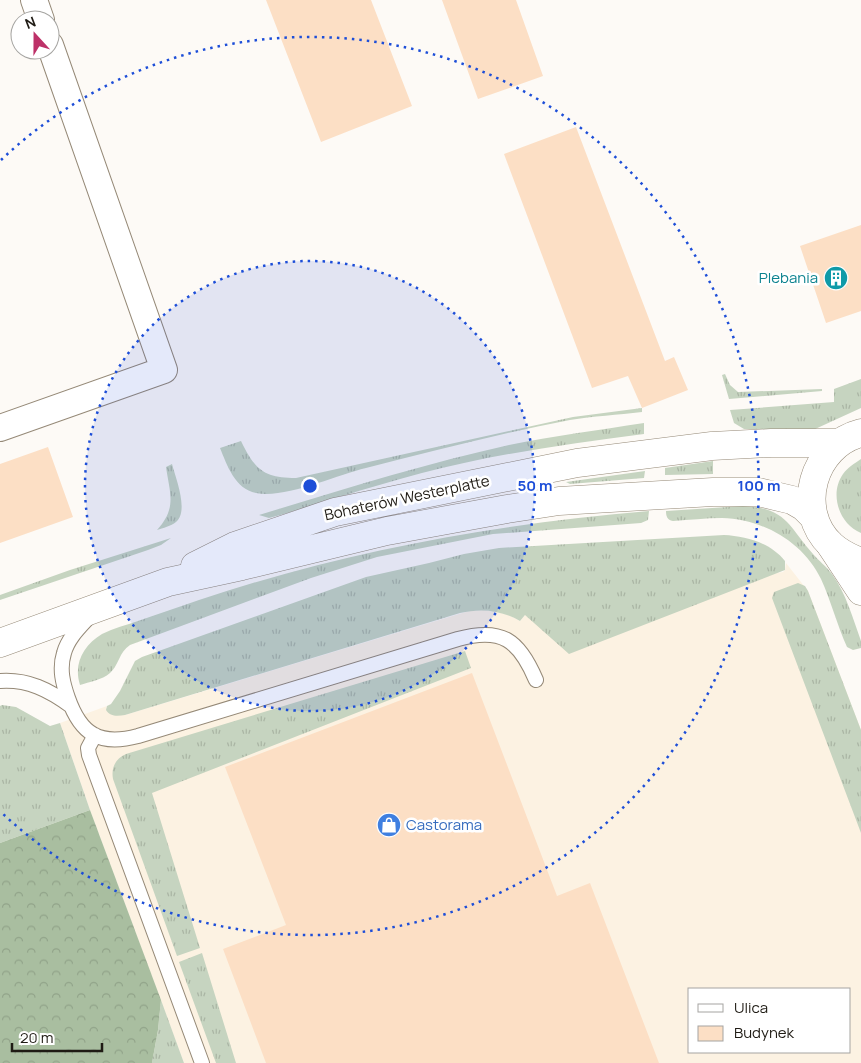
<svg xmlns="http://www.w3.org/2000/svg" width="861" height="1063" viewBox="0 0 861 1063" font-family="Manrope,sans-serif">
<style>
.built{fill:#fcf2e2;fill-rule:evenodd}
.grass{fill:url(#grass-tufts)}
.forest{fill:url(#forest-crowns)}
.building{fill:#fcdfc5}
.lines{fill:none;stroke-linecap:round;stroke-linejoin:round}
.service-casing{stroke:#958977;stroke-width:16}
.minor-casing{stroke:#958977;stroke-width:28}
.tertiary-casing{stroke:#958977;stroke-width:29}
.secondary-casing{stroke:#958977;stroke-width:29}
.service{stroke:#fff;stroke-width:14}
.minor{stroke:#fff;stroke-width:26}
.tertiary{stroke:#fff;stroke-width:28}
.secondary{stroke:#fff;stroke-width:28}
.ring{fill:none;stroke:#1d4ed8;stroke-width:2.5;stroke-dasharray:2.5 5}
.labels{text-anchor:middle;stroke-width:5;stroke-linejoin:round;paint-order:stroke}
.culture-label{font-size:15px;fill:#0d838f;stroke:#fff;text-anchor:end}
.street-label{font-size:15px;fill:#1f1b14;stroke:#fff}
.shop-label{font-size:15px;fill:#366cbe;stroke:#fff;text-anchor:start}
.centre{fill:#1d4ed8;stroke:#fff;stroke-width:2.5}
.ring-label{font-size:15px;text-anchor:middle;font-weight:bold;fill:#1d4ed8;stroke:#fff;stroke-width:5;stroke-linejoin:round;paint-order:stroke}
</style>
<defs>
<pattern id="grass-tufts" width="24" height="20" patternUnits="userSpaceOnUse" patternTransform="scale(1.25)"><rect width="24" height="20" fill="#c6d4c0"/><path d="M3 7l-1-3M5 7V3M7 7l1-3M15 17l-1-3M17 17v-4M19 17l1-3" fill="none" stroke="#aab5a4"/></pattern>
<pattern id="forest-crowns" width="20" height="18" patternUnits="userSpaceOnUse" patternTransform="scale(1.25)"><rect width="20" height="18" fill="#a9bea0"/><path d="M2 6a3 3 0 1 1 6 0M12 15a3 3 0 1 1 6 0" fill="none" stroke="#91a389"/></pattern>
</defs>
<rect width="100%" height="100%" fill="#fdfaf6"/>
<path class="built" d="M 786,563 L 808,591 L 861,730 L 861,1063 L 184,1063 L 90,810 L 60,723 L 107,706 L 106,708 L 125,715 L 469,611 L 483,610 L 497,612 L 509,615 L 520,621 L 525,615 L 783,572 L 785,570 ZM 690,989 L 850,989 L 850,1052 L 690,1052 Z"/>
<path class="grass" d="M 725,374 L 730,385 L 738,392 L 822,389 L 822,391 L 729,399 L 722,375 Z
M 861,379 L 861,408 L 813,430 L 744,429 L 734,423 L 730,410 L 834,402 L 834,389 Z
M 642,408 L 642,412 C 618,415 593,416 570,420 C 502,433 434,451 366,468 C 336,475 285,499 256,493 C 235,489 227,465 220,448 L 241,441 C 255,470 264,478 296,478 L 573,417 Z
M 644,423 L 644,434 C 584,442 523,450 464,463 C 403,476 344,496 284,514 L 269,518 L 259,515 C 341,490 424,464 509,445 C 553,436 599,430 644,423 Z
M 861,459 L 861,533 C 839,524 829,494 843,474 C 848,467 854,464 861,459 Z
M 713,461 L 713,474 L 665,475 L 665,468 Z
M 172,464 C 176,479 189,511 176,522 C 171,526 163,528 157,530 C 177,508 170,494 166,467 Z
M 645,471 L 644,478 L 570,484 L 566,482 Z
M 743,506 C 787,508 788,526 813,554 C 819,561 826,566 832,574 C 846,593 853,619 861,641 L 861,648 L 853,650 L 847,647 C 837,625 831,601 821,579 C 803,542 763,519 722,518 C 706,518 689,520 673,521 C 667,520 666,516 666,511 Z
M 649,511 L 648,520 L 641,523 L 493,534 L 377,557 L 311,578 L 130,645 C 119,652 119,665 110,673 C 102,680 89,682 80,685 C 73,663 84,645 102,634 C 114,628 126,625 138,621 C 158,614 179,607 199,600 C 345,551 496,524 649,511 Z
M 724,535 C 746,536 771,543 785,561 L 785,570 L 569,654 L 525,615 L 520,621 C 501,610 481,608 460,613 L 125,715 C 118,716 110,717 106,710 L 107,706 L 111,704 L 120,691 L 135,661 L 142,657 L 366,577 L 429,563 L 464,554 L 499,548 Z
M 171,538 L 161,545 L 148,550 L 0,600 L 0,595 L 70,570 Z
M 798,583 L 805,586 L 808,591 L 861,730 L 861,833 L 772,598 L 774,592 Z
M 465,651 L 471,668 L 152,793 L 200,948 L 177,956 L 113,779 C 111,768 115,759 126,754 Z
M 2,705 L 16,707 L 50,726 L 60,723 L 90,810 L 0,843 L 0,706 Z
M 202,953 L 236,1063 L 216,1063 L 179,962 Z
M 161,1000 L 184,1063 L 152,1063 L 158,1030 Z"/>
<path class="forest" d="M 90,810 L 161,1000 L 158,1030 L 152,1063 L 0,1063 L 0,843 Z"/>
<path class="building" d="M 266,0 L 371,0 L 412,106 L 321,142 Z
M 442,0 L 516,0 L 543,76 L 478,99 Z
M 576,127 L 665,361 L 674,357 L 688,390 L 642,408 L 628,376 L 592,388 L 504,154 Z
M 861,225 L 861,311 L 826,323 L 800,246 Z
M 48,447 L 73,517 L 0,543 L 0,464 Z
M 472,673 L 557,896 L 590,883 L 659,1063 L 266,1063 L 223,949 L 286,925 L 225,767 Z"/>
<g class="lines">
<g class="service-casing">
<path id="service" d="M 90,616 C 80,627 68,638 64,653 C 59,669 63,684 68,698 C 81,735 100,746 138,736 L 458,639 C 502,627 519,640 536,680
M 0,681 C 28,679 49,690 71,706
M 95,735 L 88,748 L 89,755 L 202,1063"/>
</g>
<g class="minor-casing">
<path id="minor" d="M 34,0 L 41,20
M 0,428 L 164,370 L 50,45"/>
</g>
<g class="tertiary-casing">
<path id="tertiary" d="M 830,544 L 861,591"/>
</g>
<g class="secondary-casing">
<path id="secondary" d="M 861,433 C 813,445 794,510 831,545 C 840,553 850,558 861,562
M 195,566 L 235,546 L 335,512 L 577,463 L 712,446 L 771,443 L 838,443
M 0,643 L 168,582 L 242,566 L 387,531 L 507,509 L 559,501 L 713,492 L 758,492 L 792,500 L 804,507 L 814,517"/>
</g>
<use href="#service" class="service"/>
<use href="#minor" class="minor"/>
<use href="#tertiary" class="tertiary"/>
<use href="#secondary" class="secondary"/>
</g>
<circle cx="310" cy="486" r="225" fill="#1d4ed8" fill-opacity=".12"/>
<g class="ring">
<circle cx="310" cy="486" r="225"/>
<path d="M1 160A449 449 0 1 1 1 812"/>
</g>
<defs>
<g id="building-disc" transform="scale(1.25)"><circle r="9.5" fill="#0f9aa8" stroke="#fff"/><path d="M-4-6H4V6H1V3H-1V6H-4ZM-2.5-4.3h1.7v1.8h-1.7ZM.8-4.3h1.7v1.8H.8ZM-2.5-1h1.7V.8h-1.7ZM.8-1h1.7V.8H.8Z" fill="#fff"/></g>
<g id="shop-disc" transform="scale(1.25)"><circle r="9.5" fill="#3f7fe0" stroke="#fff"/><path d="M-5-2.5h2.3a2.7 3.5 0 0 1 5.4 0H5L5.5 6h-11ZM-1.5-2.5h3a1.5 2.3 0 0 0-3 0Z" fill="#fff"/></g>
</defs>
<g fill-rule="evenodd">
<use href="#building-disc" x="836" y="278"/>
<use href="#shop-disc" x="389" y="825"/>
</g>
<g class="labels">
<g class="culture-label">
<text x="818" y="283">Plebania</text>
</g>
<g class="street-label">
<text transform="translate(407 498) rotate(-12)" y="5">Bohaterów Westerplatte</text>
</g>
<g class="shop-label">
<text x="406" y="830">Castorama</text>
</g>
</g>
<circle cx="310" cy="486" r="8" class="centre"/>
<g class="ring-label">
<text x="535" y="491">50 m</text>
<text x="759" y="491">100 m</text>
</g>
<rect x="688" y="988" width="162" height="65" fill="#ffffff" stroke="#a5a4a1"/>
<rect x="698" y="1004" width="25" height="8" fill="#ffffff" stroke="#a5a4a1"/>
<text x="734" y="1013" font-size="15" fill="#1f1b14">Ulica</text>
<rect x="698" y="1026" width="25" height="15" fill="#fcdfc5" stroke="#a5a4a1"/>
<text x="734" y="1038" font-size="15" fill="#1f1b14">Budynek</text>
<g transform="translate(35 35) rotate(339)"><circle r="24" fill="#ffffff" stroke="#a5a4a1"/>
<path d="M0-4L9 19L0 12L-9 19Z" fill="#bd3168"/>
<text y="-8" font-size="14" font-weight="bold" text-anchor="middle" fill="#1f1b14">N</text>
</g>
<path d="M12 1043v8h90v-8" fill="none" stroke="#1f1b14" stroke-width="2.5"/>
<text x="20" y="1043" font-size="15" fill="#1f1b14" stroke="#ffffff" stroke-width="4" paint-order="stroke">20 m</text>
</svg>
